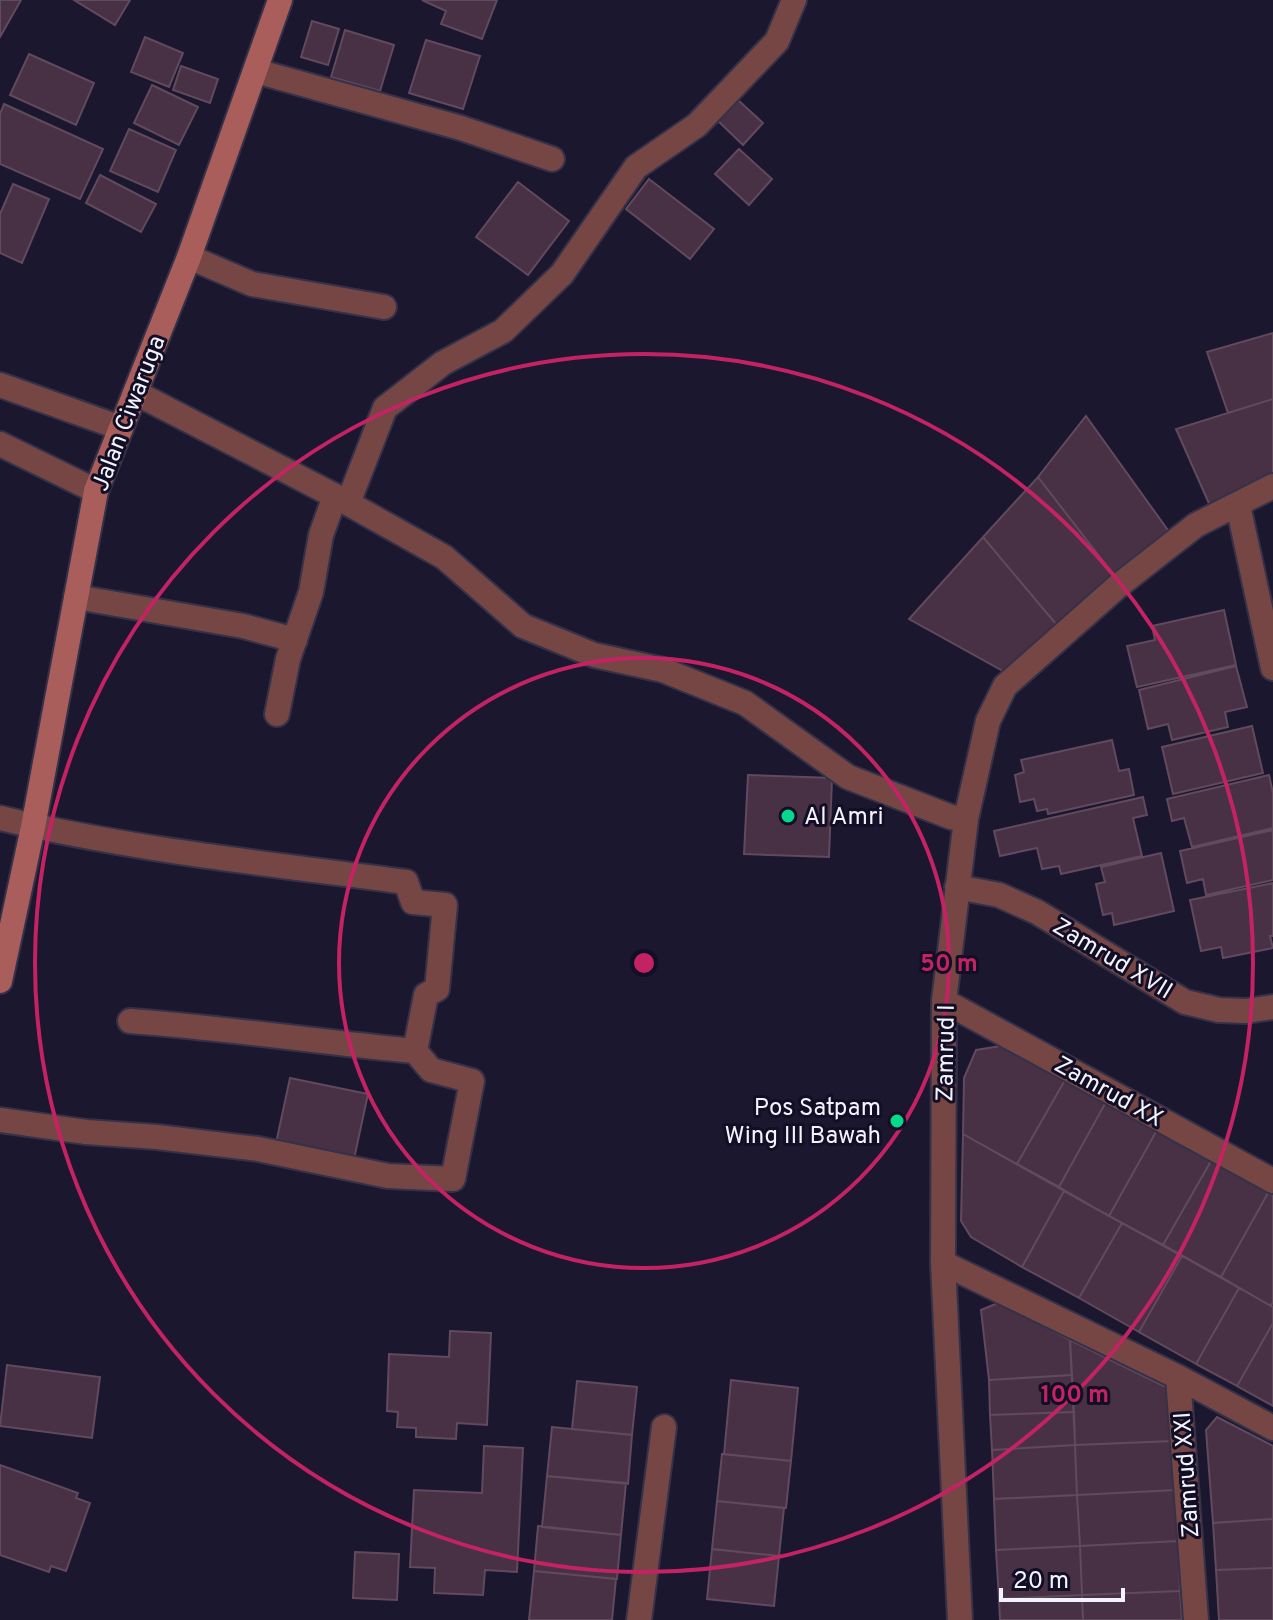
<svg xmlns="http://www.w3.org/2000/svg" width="1273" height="1620" viewBox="0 0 1273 1620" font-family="Overpass,sans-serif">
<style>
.building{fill:#483145;stroke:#61495e;stroke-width:2}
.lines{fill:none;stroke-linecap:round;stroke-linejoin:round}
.street-casing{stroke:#343148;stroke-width:28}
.secondary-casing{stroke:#343148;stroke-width:28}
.street{stroke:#764645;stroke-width:24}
.secondary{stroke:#a95e5c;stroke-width:24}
.ring{fill:none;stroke:#c42363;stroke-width:4}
.poi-dot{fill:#06d98b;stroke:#110e25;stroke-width:3}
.labels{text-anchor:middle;stroke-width:6;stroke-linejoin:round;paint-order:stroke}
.street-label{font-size:24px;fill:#f3f3fe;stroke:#110e25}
.poi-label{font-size:24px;fill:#f3f3fe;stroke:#110e25;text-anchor:start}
.centre{fill:#c42363;stroke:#110e25;stroke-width:4}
.ring-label{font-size:24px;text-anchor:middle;font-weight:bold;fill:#c42363;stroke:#110e25;stroke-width:6;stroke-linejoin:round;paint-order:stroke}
</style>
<rect width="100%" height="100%" fill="#1a172f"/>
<path class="building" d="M 0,0 L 21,0 L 0,37 Z
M 74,0 L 130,0 L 115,25 Z
M 422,0 L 497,0 L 482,39 L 441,24 L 446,11 Z
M 312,21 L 339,29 L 328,65 L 301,57 Z
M 345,30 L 394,45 L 380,91 L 331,77 Z
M 145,37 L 183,53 L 169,87 L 131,72 Z
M 426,40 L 480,56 L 463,109 L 409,93 Z
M 29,54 L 94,83 L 76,125 L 10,95 Z
M 181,66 L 218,79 L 210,103 L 173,90 Z
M 152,85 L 198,107 L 179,145 L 134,123 Z
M 738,100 L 763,123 L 743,145 L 718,121 Z
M 4,104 L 103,149 L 80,199 L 0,164 L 0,114 Z
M 129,129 L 176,150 L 158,192 L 110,171 Z
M 739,149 L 772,179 L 749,205 L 715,174 Z
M 100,175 L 156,204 L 141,232 L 86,203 Z
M 649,179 L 714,229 L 690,259 L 626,209 Z
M 518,182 L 569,221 L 528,275 L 476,237 Z
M 13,184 L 49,199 L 22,263 L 0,253 L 0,214 Z
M 1273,333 L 1273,399 L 1228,413 L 1207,352 Z
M 1273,399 L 1273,472 L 1211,508 L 1176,429 Z
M 1086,416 L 1175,540 L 1116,578 L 1038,477 Z
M 1038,477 L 1116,578 L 1061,630 L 983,537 Z
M 983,537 L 1061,630 L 1012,676 L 909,619 Z
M 1224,610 L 1236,665 L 1137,687 L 1127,646 L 1155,640 L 1152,626 Z
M 1236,666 L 1247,707 L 1225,712 L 1228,727 L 1172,740 L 1168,724 L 1148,729 L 1139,690 Z
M 1252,726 L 1263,773 L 1173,794 L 1162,747 Z
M 1112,740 L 1119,771 L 1129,769 L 1134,795 L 1048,814 L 1047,809 L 1037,811 L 1034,799 L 1020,802 L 1015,775 L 1024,772 L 1021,760 Z
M 748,775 L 832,778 L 829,857 L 744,854 Z
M 1269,775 L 1273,793 L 1273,828 L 1192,847 L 1184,818 L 1172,821 L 1167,799 Z
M 1143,797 L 1147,815 L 1133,818 L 1142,856 L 1061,874 L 1059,866 L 1042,869 L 1037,848 L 1000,856 L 994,831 Z
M 1273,830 L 1273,880 L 1206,895 L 1203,879 L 1187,883 L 1180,851 Z
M 1161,853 L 1174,911 L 1114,925 L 1112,913 L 1103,915 L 1096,884 L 1105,882 L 1101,867 Z
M 1273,883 L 1273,936 L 1270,936 L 1273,948 L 1223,958 L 1221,947 L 1201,951 L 1190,900 Z
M 1013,1044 L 1065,1080 L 1017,1164 L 963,1134 L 964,1078 L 976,1050 Z
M 290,1078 L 368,1094 L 354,1159 L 276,1143 Z
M 1065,1080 L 1106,1102 L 1059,1187 L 1017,1164 Z
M 1106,1102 L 1157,1130 L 1109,1216 L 1059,1187 Z
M 1157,1130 L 1211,1161 L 1163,1245 L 1109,1216 Z
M 963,1134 L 1064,1191 L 1022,1267 L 971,1237 L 961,1221 Z
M 1211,1161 L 1268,1193 L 1221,1277 L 1163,1245 Z
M 1064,1191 L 1122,1223 L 1079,1298 L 1022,1267 Z
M 1268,1193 L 1273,1195 L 1273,1302 L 1271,1306 L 1221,1277 Z
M 1122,1223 L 1182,1256 L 1139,1332 L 1079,1298 Z
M 1182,1256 L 1239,1288 L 1196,1364 L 1139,1332 Z
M 1239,1288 L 1273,1307 L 1273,1323 L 1237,1386 L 1196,1364 Z
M 1000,1302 L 1070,1340 L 1072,1375 L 989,1380 L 981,1310 Z
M 1273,1323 L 1273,1406 L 1237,1386 Z
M 450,1331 L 491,1333 L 487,1425 L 457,1423 L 456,1439 L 416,1437 L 416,1428 L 397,1427 L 398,1412 L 387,1411 L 389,1354 L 449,1357 Z
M 1070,1340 L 1168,1388 L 1173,1441 L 1075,1445 Z
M 7,1365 L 100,1377 L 92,1438 L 0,1426 Z
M 1072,1375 L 1074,1412 L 990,1415 L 989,1380 Z
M 731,1380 L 798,1388 L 791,1461 L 724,1454 Z
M 577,1381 L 637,1387 L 632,1435 L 572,1429 Z
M 1074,1412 L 1075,1445 L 992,1450 L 990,1415 Z
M 1217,1417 L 1273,1446 L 1273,1519 L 1213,1523 L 1206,1430 Z
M 552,1427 L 632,1435 L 628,1484 L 547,1476 Z
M 1173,1441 L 1176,1490 L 1077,1495 L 1075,1445 Z
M 1075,1445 L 1077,1495 L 994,1499 L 992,1450 Z
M 484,1446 L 523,1448 L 517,1572 L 485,1570 L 483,1595 L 434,1593 L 435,1568 L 410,1567 L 414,1490 L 482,1493 Z
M 722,1454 L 791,1461 L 786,1508 L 717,1501 Z
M 0,1465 L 78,1493 L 76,1498 L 90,1503 L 66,1571 L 51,1566 L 49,1572 L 0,1555 Z
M 547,1476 L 626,1483 L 621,1535 L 542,1527 Z
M 1176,1490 L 1178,1541 L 1080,1546 L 1077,1495 Z
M 1077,1495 L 1080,1546 L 996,1550 L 994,1499 Z
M 717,1501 L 784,1508 L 779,1556 L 712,1549 Z
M 1273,1519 L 1273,1568 L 1216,1570 L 1213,1523 Z
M 538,1526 L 621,1535 L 617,1579 L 534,1571 Z
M 1178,1541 L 1180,1591 L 1082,1595 L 1080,1546 Z
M 1080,1546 L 1082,1595 L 999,1599 L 996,1550 Z
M 712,1549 L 779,1556 L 774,1606 L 707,1599 Z
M 355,1552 L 399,1554 L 397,1600 L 353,1598 Z
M 1273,1568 L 1273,1620 L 1219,1620 L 1216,1570 Z
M 534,1571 L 616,1579 L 612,1620 L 529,1620 Z
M 1180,1591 L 1182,1620 L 1083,1620 L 1082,1595 Z
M 1082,1595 L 1083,1620 L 1000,1620 L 999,1599 Z"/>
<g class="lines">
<g class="street-casing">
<path id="street" d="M 256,71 L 461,128 L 552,159
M 189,257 L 252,284 L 384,307
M 0,385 L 121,428
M 136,393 L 335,496 L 444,557 L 523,626 L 594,655 L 663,670 L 745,703 L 848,777 L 951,817 L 966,819
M 0,444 L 96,491
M 348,503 L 385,408 L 443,363 L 503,331 L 562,274 L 636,167 L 697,125 L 777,41 L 794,0
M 1238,505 L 1273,668
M 76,597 L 243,626 L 295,640
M 277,714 L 288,659 L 311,592 L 321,535 L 335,496
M 0,818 C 132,850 271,864 406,882 L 413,902 L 445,905 L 437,989 L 426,995 L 415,1051 C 320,1042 225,1028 130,1021
M 957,887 L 999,895 L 1037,912 L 1185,1002 L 1219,1010 L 1246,1011 L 1273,1007
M 944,1001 L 1273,1181
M 0,1120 L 86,1132 L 157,1137 L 258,1149 L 388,1176 L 453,1179 L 472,1081 L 431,1070 L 415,1051
M 943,1263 L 1178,1377 L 1273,1428
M 1178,1377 L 1196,1620
M 639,1620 L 664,1427
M 960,1620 L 943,1263 L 944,1001 L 966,819 L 988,721 L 1005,686 L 1118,586 L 1196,525 L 1273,486"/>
</g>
<g class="secondary-casing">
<path id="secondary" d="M 0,981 L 33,827 L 96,491 L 189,257 L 280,0"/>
</g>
<use href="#street" class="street"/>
<use href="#secondary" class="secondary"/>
</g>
<g class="ring">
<circle cx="644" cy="963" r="305"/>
<circle cx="644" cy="963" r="609"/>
</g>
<g class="poi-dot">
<circle cx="788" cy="816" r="8"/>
<circle cx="897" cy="1121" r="8"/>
</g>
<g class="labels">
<g class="street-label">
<text transform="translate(128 413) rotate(-69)" y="8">Jalan Ciwaruga</text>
<text transform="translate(1113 958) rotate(31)" y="8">Zamrud XVII</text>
<text transform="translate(945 1053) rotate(-89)" y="8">Zamrud I</text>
<text transform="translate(1109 1091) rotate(29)" y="8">Zamrud XX</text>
<text transform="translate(1186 1475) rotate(-94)" y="8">Zamrud XXI</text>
</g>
<g class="poi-label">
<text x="804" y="824">Al Amri</text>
<text x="881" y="1115" text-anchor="end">Pos Satpam<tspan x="881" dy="28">Wing III Bawah</tspan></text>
</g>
</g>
<circle cx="644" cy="963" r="12" class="centre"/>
<g class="ring-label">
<text x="949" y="971">50 m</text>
<text x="1075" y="1402">100 m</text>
</g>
<path d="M1001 1588v12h122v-12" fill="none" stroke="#f3f3fe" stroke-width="4"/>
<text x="1013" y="1588" font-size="24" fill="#f3f3fe" stroke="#110e25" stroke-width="6" paint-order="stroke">20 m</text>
</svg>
